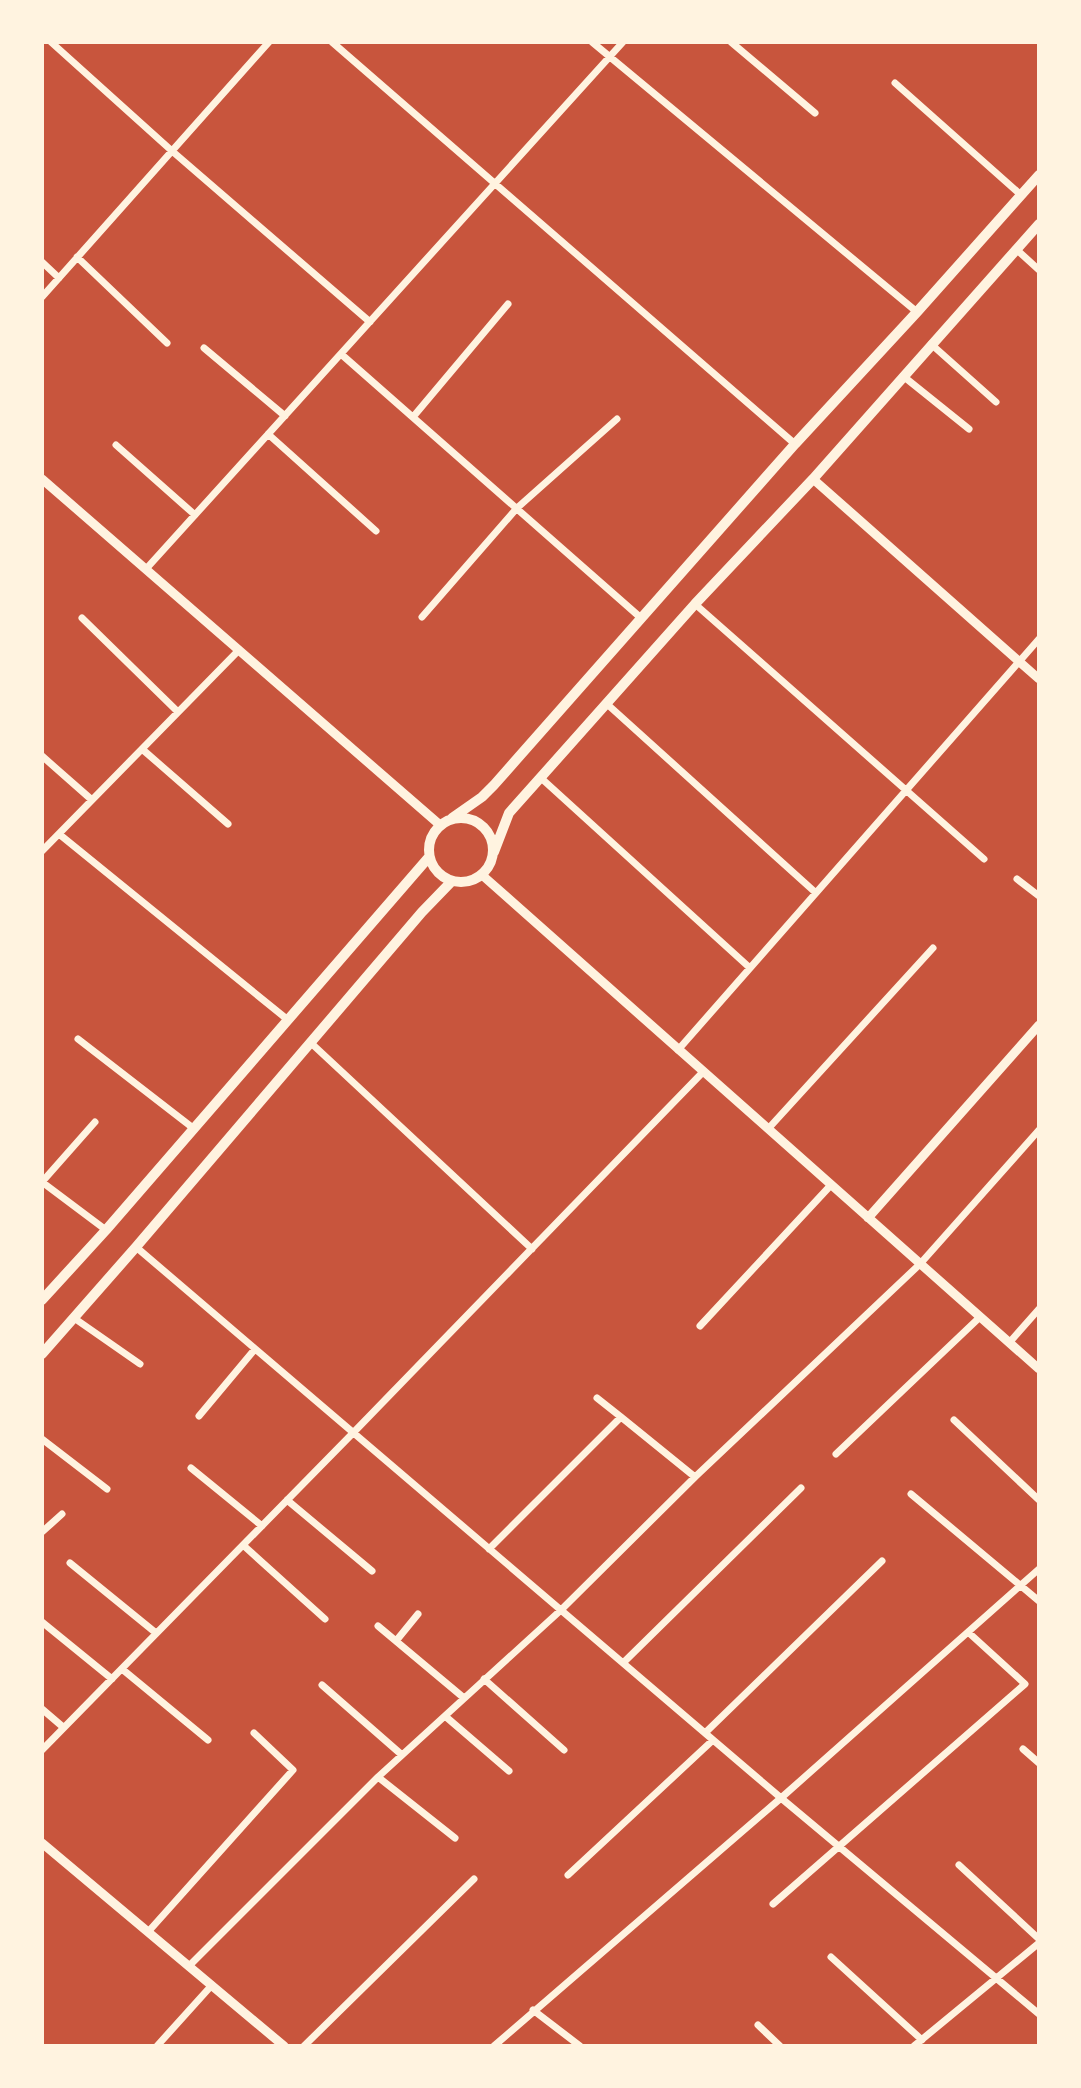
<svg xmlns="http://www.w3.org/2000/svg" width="1081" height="2088" viewBox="0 0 1081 2088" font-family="Mulish,sans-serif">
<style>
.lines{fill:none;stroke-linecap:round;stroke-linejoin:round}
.minor{stroke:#fff3e0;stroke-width:7}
.tertiary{stroke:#fff3e0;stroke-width:9}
.secondary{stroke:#fff3e0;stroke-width:10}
</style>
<rect width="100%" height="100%" fill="#c8553d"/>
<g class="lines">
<path class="minor" d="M 51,42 L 172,151 L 370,322
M 332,42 L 795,444
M 592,42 L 917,312
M 731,42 L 815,113
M 895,83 L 1021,195
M 1016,249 L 1039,270
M 77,257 L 167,343
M 42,262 L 59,278
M 42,297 L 269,42
M 931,344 L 996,402
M 204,348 L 285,416
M 341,354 L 641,618
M 903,376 L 969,429
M 413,417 L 508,304
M 268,434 L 376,531
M 116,445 L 195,515
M 146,569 L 623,42
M 695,604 L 984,859
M 422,617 L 517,508 L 617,419
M 82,618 L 178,712
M 607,704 L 816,893
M 142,749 L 228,824
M 42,756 L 92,800
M 541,778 L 750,968
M 59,834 L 288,1020
M 42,851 L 239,650
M 1017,879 L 1039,896
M 78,1039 L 193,1128
M 311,1043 L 532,1249
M 678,1050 L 1039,639
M 95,1122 L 42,1182 L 106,1230
M 768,1129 L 933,948
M 136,1247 L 781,1798 L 1039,2014
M 74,1318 L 140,1364
M 700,1326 L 831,1185
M 1009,1343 L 1039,1309
M 597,1398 L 621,1417
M 199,1416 L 255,1349
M 954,1420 L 1039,1500
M 42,1439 L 107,1489
M 836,1454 L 980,1317
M 191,1468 L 262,1526
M 911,1494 L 1039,1601
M 287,1500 L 372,1571
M 42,1532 L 62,1514
M 243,1545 L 325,1619
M 489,1549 L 621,1417 L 695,1477
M 70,1563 L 156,1633
M 42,1622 L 112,1679
M 378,1626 L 464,1698
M 396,1641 L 418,1614
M 623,1663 L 801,1488
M 122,1669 L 208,1740
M 484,1679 L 564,1750
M 322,1685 L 402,1755
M 42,1709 L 63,1727
M 445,1716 L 509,1771
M 705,1733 L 882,1561
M 1023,1749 L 1039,1763
M 42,1750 L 353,1433 L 703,1072
M 378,1777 L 455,1838
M 959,1865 L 1039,1939
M 568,1875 L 713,1740
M 773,1904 L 1025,1684 L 968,1632
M 148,1932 L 293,1770 L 254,1733
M 831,1957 L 922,2040
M 189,1966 L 378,1777 L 561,1610 L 695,1477 L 920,1264 L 1039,1130
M 533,2010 L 580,2046
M 758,2025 L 780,2046
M 157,2046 L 212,1985
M 304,2046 L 474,1879
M 494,2046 L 781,1798 L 1039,1569
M 914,2046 L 1039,1943"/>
<path class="tertiary" d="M 42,479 L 440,825
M 813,479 L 1039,679
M 482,875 L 1039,1369
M 868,1218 L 1039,1025
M 42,1843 L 284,2046"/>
<path class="secondary" d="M429 850a32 32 0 1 1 64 0a32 32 0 1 1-64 0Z
M 452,818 L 482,797 L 494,785 L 795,444 L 917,312 L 1039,175
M 494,852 L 509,813 L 695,604 L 813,479 L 1039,224
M 42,1300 L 106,1230 L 429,857
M 42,1354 L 136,1247 L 422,912 L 452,881"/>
</g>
<rect width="1081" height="2088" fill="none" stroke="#fff3e0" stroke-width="88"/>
</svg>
